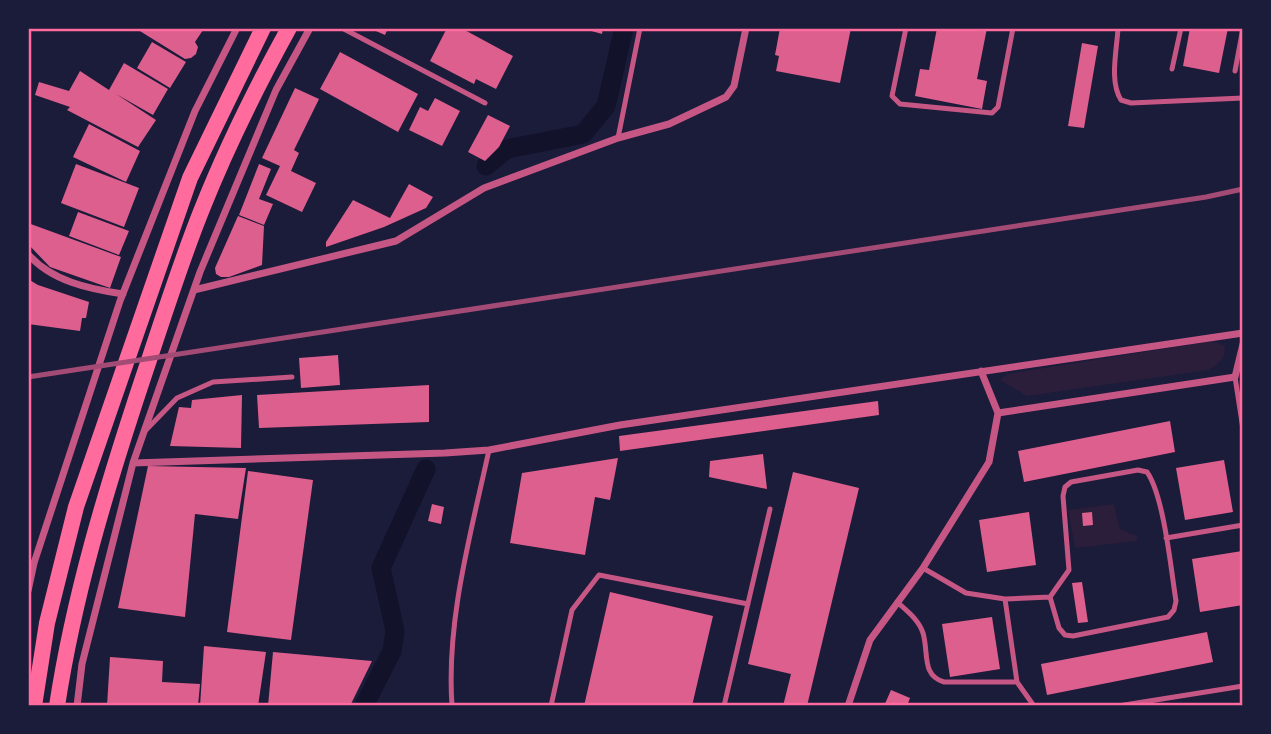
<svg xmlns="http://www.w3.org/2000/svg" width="1271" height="734" viewBox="0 0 1271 734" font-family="Helvetica,sans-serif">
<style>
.green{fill:#2a1e3b}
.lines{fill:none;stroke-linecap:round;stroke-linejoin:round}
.canal{stroke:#12122b;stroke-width:19}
.building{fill:#dd5f8e}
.service{stroke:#c65784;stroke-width:5}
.minor{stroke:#c65784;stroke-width:7}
.trunk{stroke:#ff6b9d;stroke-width:16}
.rail{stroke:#a44b75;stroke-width:5}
.neatline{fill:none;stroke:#ff6b9d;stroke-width:2.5}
</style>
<rect width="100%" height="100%" fill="#1b1b3a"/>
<path class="green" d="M 1213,341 L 1225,346 C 1226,359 1218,364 1208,370 L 1027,396 L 1000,380 L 1007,374 Z
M 1114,504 L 1120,529 L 1137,536 L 1137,541 L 1075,548 L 1068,510 Z"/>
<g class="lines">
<path class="canal" d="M 486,166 L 507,149 L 583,134 L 606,106 L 624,28
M 364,706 L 392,651 L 395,631 L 381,568 L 426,469"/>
</g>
<path class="building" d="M 135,28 L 199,28 L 203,30 L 195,42 L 198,47 L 196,54 L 191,58 L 185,59 Z
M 369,28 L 388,28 L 385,35 Z
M 447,28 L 461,28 L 513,56 L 496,89 L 476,79 L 474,84 L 430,61 Z
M 581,28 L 603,28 L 602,34 Z
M 780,28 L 851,28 L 840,83 L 776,71 L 779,56 L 775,55 Z
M 937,28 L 987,28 L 977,79 L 987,81 L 982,109 L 915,96 L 920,69 L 929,70 Z
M 1190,28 L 1228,28 L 1219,73 L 1183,66 Z
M 152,42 L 186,62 L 170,88 L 137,68 Z
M 1082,43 L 1098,46 L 1084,128 L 1068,126 Z
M 340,52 L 418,94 L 398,132 L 320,89 Z
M 124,63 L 168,89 L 153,115 L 116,94 L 156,120 L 138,147 L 67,110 L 70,107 L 35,95 L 39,82 L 69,91 L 80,71 L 109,90 Z
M 295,88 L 319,99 L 294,150 L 299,153 L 291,171 L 316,183 L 302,212 L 266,195 L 280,166 L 262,158 Z
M 435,98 L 460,111 L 442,146 L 409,130 L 420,107 L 428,111 Z
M 488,115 L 510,126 L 499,147 L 485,161 L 468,152 Z
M 89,124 L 140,151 L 126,182 L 73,157 Z
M 76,164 L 139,188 L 124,227 L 61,203 Z
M 259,164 L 271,169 L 259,199 L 273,204 L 264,225 L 239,215 Z
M 409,184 L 433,197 L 426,208 L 384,227 L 326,247 L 326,242 L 353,200 L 390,218 Z
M 78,212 L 129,231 L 119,255 L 69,236 Z
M 238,216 L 264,226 L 262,265 L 229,277 L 221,277 L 216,274 L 215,268 Z
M 28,223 L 121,257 L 110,288 L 50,267 L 28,244 Z
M 28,279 L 38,285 L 89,302 L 86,318 L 82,318 L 80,331 L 28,324 Z
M 338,355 L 340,385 L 301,388 L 299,358 Z
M 429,385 L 429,422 L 259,428 L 257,395 Z
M 242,395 L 241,448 L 170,446 L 179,407 L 191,408 L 192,400 Z
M 878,401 L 879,415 L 620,451 L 619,436 Z
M 1170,421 L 1175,452 L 1024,482 L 1018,451 Z
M 763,454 L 767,489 L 709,477 L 710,461 Z
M 618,458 L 610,500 L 595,497 L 585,555 L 510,543 L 522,473 Z
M 1224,460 L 1233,512 L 1185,520 L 1176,468 Z
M 148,466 L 246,468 L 238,519 L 195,514 L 185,617 L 118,608 Z
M 248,471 L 313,480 L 291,640 L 227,632 Z
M 793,472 L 859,488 L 807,706 L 783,706 L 791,674 L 748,664 Z
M 432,504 L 444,507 L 441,524 L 428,521 Z
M 1029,512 L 1036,565 L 987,572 L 979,520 Z
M 1092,512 L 1093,525 L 1083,526 L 1082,513 Z
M 1242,551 L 1243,605 L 1200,612 L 1192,559 Z
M 1082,582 L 1088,622 L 1078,623 L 1072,583 Z
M 610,592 L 713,616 L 692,706 L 584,706 Z
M 992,617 L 1000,669 L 950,677 L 942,624 Z
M 1207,632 L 1213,662 L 1047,695 L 1041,664 Z
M 204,646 L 266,652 L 258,706 L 200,706 Z
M 273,652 L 372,661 L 350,706 L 268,706 Z
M 110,657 L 163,661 L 162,682 L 200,684 L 198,706 L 107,706 Z
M 891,690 L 910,698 L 907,706 L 884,706 Z"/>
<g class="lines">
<path class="service" d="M 342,28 L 485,103
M 906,28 L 892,96 L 900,104 L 992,113 L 998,107 L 1013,28
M 1118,28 C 1117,50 1109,81 1121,100 L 1131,103 L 1243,98
M 1172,69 L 1181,28
M 1235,71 L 1243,28
M 618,138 L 640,28
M 1235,377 L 1243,429
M 146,430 L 177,398 L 213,382 L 292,377
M 1166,538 L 1243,525
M 923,568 L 966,593 L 1005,599 L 1050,597 L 1069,570 L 1063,496 L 1065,487 L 1071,482 L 1138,470 L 1147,472 C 1164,496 1171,570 1176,601 L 1174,610 L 1168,617 L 1073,636 L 1065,635 L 1059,628 L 1050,597
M 1005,599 L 1017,682
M 897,602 C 907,611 919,620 923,633 C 929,653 921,675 944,682 L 1017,682 L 1034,706
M 452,706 C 446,620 471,533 489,450
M 551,706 L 572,610 L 599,575 L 748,604
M 724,706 L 770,509
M 1118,706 L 1243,686"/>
<path class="minor" d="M 28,254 C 51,281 89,289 123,294
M 194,290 L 396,241 L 484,188 L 618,138 L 669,124 L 726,97 L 734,86 L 746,28
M 998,413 L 1235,377 L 1243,344
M 133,463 L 445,453 L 489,450 L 620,425 L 1243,333
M 28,591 L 34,563 L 120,301 L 195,111 L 237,28
M 77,706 L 82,664 L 133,463 L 200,272 L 276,90 L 310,28
M 848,706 L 870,640 L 923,568 L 989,462 L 998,413 L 981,371"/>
<path class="trunk" d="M 34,706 L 47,623 L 76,507 L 190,178 L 263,28
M 57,706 C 74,595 106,490 141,384 C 161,325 179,266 202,209 C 227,146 257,86 289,28"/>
<path class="rail" d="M 28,377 L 1206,197 L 1243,189"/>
</g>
<rect width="1271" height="734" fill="none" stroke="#1b1b3a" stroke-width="60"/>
<rect x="30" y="30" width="1211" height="674" class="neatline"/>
</svg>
